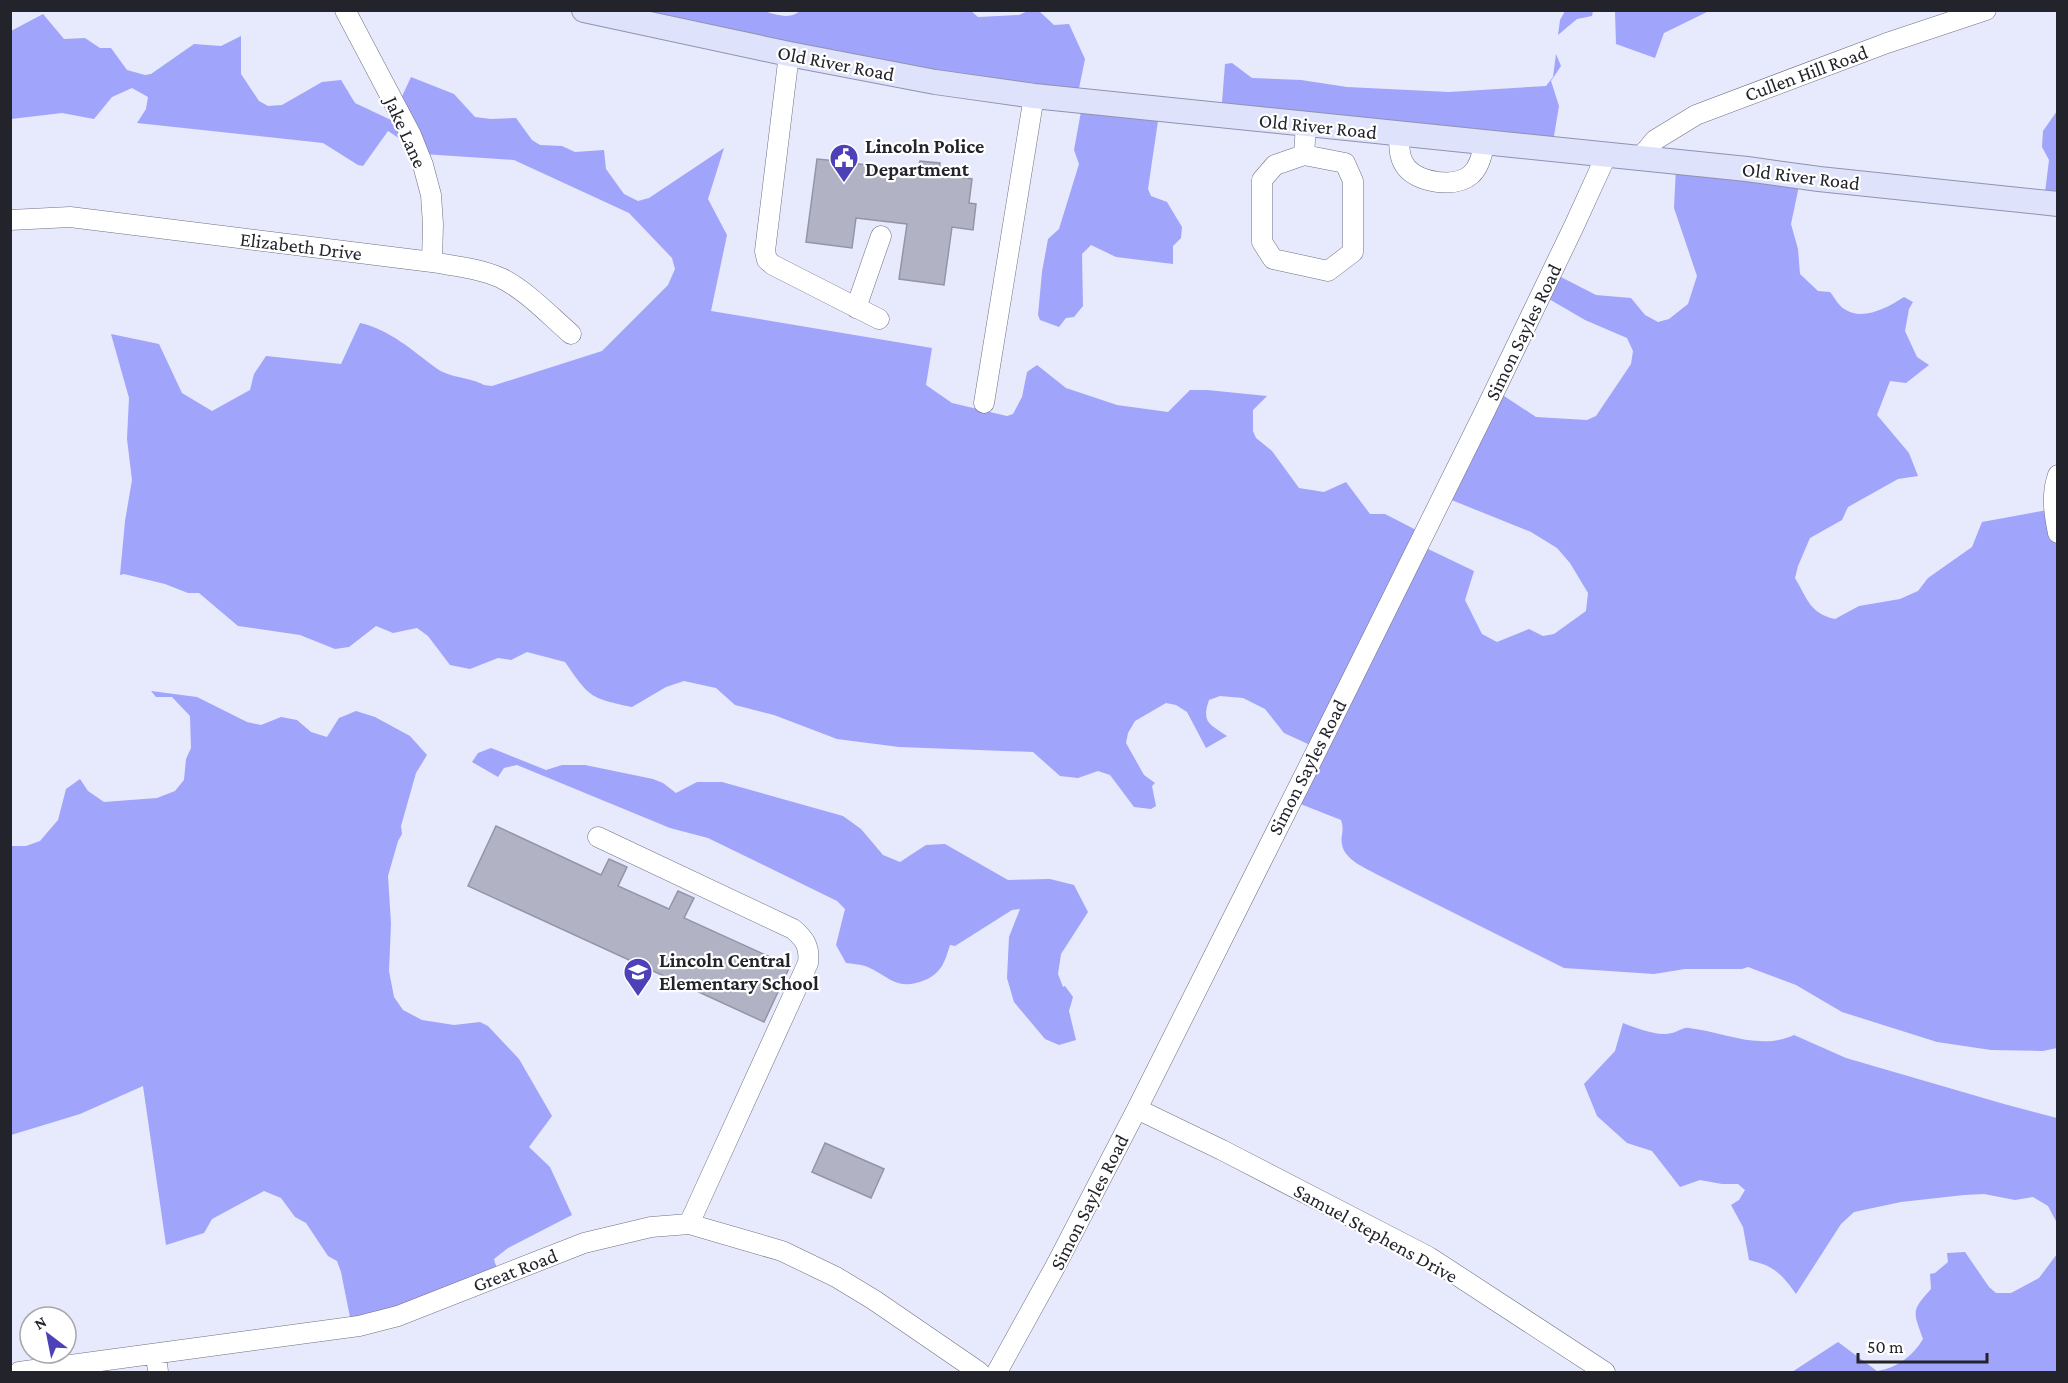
<svg xmlns="http://www.w3.org/2000/svg" width="2068" height="1383" viewBox="0 0 2068 1383" font-family="'Crimson Pro',serif">
<style>
.forest{fill:#a0a4fa}
.building{fill:#b1b3c5;stroke:#9395a7;stroke-width:1.5}
.lines{fill:none;stroke-linecap:round;stroke-linejoin:round}
.minor-casing{stroke:#6f7181;stroke-width:21}
.major-casing{stroke:#9092b1;stroke-width:26}
.minor{stroke:#fff;stroke-width:20}
.major{stroke:#dfe2fb;stroke-width:24}
.labels{text-anchor:middle;stroke-width:4.5;stroke-linejoin:round;paint-order:stroke}
.street-label{font-size:20px;fill:#23242b;stroke:#fff}
.poi-label{font-size:20px;font-weight:bold;fill:#23242b;stroke:#fff;text-anchor:start}
</style>
<rect width="100%" height="100%" fill="#e7e9fc"/>
<path class="forest" d="M 760,10 C 774,14 790,21 801,10 L 970,10 L 978,17 L 1019,15 L 1028,11 L 1039,11 L 1054,25 L 1069,24 L 1085,59 L 1076,103 L 576,11 Z
M 1565,11 L 1565,10 L 1593,11 L 1592,16 L 1577,19 L 1558,35 L 1560,20 Z
M 1615,11 L 1615,10 L 1715,11 L 1707,12 L 1664,33 L 1655,58 L 1616,44 Z
M 43,14 L 64,39 L 85,38 L 100,48 L 111,48 L 127,70 L 145,75 L 151,74 L 194,44 L 221,46 L 241,36 L 241,74 L 259,101 L 268,106 L 282,105 L 322,82 L 341,80 L 355,103 L 391,120 L 411,77 L 454,94 L 475,117 L 491,119 L 516,118 L 532,140 L 540,145 L 562,146 L 575,152 L 604,150 L 606,169 L 624,194 L 638,201 L 649,198 L 724,148 L 708,199 L 727,235 L 711,311 L 932,348 L 926,385 L 952,403 L 1007,416 L 1013,414 L 1022,397 L 1027,372 L 1037,365 L 1066,388 L 1117,405 L 1168,412 L 1190,390 L 1207,390 L 1267,396 L 1253,410 L 1253,431 L 1256,438 L 1272,451 L 1299,488 L 1324,492 L 1346,482 L 1370,514 L 1385,514 L 1424,534 L 1424,547 L 1474,571 L 1465,600 L 1482,634 L 1497,642 L 1529,629 L 1543,636 L 1554,634 L 1586,611 L 1588,593 L 1570,563 L 1557,548 L 1531,532 L 1449,499 L 1498,392 L 1536,417 L 1587,420 L 1596,416 L 1631,364 L 1633,351 L 1627,338 L 1585,320 L 1549,299 L 1557,275 L 1596,295 L 1631,298 L 1645,315 L 1658,322 L 1669,319 L 1688,304 L 1697,276 L 1674,208 L 1676,167 L 1800,181 L 1791,224 L 1798,249 L 1800,274 L 1818,291 L 1830,292 C 1835,298 1839,307 1846,310 C 1863,321 1889,307 1904,297 L 1913,302 L 1909,309 L 1905,331 L 1917,357 L 1929,365 L 1906,383 L 1890,381 L 1877,415 L 1909,453 L 1918,476 L 1898,479 L 1848,507 L 1842,520 L 1810,538 L 1798,566 L 1795,578 C 1807,598 1810,614 1835,619 L 1859,606 L 1900,599 L 1918,591 L 1928,578 L 1972,547 L 1982,522 L 2053,509 L 2058,543 L 2057,1048 L 2043,1051 L 1991,1050 L 1937,1042 L 1842,1012 L 1796,985 L 1748,967 L 1742,969 L 1685,969 L 1654,974 L 1564,968 L 1378,875 C 1366,868 1344,860 1342,844 C 1340,836 1345,831 1341,820 L 1298,803 L 1321,750 L 1284,733 L 1265,709 L 1243,698 L 1220,696 L 1209,700 C 1201,723 1210,724 1227,736 L 1206,748 L 1187,712 L 1176,705 L 1166,703 L 1135,721 L 1128,733 L 1126,743 L 1144,775 L 1155,783 L 1152,786 L 1156,806 L 1151,809 L 1134,807 L 1110,775 L 1098,771 L 1078,778 L 1060,776 L 1033,752 L 899,747 L 837,739 L 774,715 L 735,705 L 716,688 L 684,681 L 666,687 L 632,707 C 590,698 590,698 565,662 L 527,652 L 511,660 L 498,658 L 470,669 L 450,665 L 428,636 L 417,628 L 393,633 L 376,626 L 349,647 L 335,649 L 300,635 L 238,626 L 199,593 L 188,593 L 165,584 L 124,574 L 120,575 L 125,521 L 132,480 L 127,439 L 129,398 L 111,334 L 159,344 L 182,393 L 212,411 L 250,390 L 254,374 L 266,356 L 341,364 L 360,323 C 389,329 413,351 436,368 C 449,378 470,377 484,385 L 492,386 L 602,351 L 668,285 L 675,269 L 672,258 L 629,213 L 514,160 L 423,154 L 388,131 L 363,166 L 358,165 L 323,143 L 137,123 L 146,109 L 148,97 L 132,88 L 112,97 L 94,119 L 62,113 L 11,119 L 11,31 Z
M 1556,54 L 1561,66 L 1551,81 L 1559,106 L 1552,148 L 1221,115 L 1225,64 L 1232,63 L 1252,78 L 1301,80 L 1347,87 L 1449,92 L 1546,86 L 1553,77 Z
M 1082,106 L 1159,114 L 1148,189 L 1151,196 L 1167,202 L 1182,227 L 1181,238 L 1173,246 L 1173,264 L 1116,257 L 1091,245 L 1082,254 L 1083,306 L 1074,317 L 1066,318 L 1059,327 L 1040,320 L 1038,315 L 1042,272 L 1048,239 L 1059,229 L 1079,164 L 1074,150 Z
M 2057,111 L 2057,204 L 2044,201 L 2049,160 L 2042,147 L 2043,131 Z
M 151,691 L 197,697 L 247,722 L 261,725 L 281,717 L 297,720 L 311,732 L 327,737 L 339,718 L 356,711 L 375,717 L 410,736 L 427,755 L 416,773 L 401,826 L 402,834 L 398,841 L 388,876 L 391,923 L 389,971 L 394,997 L 403,1010 L 422,1020 L 454,1025 L 480,1022 L 488,1026 L 519,1059 L 552,1116 L 529,1147 L 550,1167 L 572,1215 L 508,1248 L 494,1259 L 495,1263 L 501,1276 L 352,1327 L 341,1272 L 337,1261 L 328,1256 L 306,1223 L 295,1217 L 281,1198 L 264,1191 L 212,1219 L 204,1233 L 166,1245 L 143,1086 L 80,1114 L 11,1135 L 11,846 L 26,846 L 40,841 L 58,820 L 66,789 L 80,779 L 88,791 L 104,802 L 157,798 L 175,791 L 184,780 L 186,759 L 191,748 L 190,716 L 172,697 L 156,697 Z
M 491,748 L 546,770 L 562,765 L 585,765 L 653,779 L 663,783 L 676,793 L 697,782 L 722,782 L 843,816 L 861,829 L 883,855 L 900,862 L 926,845 L 945,844 L 1008,880 L 1050,879 L 1074,885 L 1088,912 L 1061,954 L 1058,974 L 1063,987 L 1065,986 L 1073,997 L 1069,1011 L 1076,1040 L 1059,1045 L 1045,1039 L 1014,1002 L 1007,978 L 1009,937 L 1020,909 L 1012,910 L 955,946 L 950,945 C 945,961 942,973 925,980 C 895,992 889,975 865,966 C 859,964 852,964 846,963 L 836,945 L 845,909 L 837,901 L 708,838 L 670,828 L 517,765 L 504,768 L 498,777 L 472,762 L 478,753 Z
M 1623,1023 C 1636,1028 1658,1037 1672,1033 C 1678,1032 1683,1027 1689,1028 C 1724,1032 1760,1051 1794,1035 L 1846,1058 L 2004,1104 L 2057,1118 L 2057,1223 L 2048,1206 L 2033,1197 L 2015,1200 L 1984,1194 L 1964,1195 L 1901,1202 L 1854,1212 L 1841,1224 L 1796,1294 C 1781,1273 1774,1266 1749,1260 L 1743,1227 L 1731,1205 L 1739,1200 L 1745,1190 L 1738,1184 L 1722,1184 L 1700,1180 L 1680,1187 L 1652,1151 L 1627,1143 L 1597,1116 L 1584,1084 L 1615,1051 Z
M 1965,1252 L 1989,1287 L 1996,1293 L 2011,1293 L 2039,1278 L 2057,1254 L 2057,1372 L 1792,1372 L 1838,1342 L 1877,1371 C 1897,1368 1913,1356 1923,1339 C 1913,1311 1911,1311 1931,1289 L 1930,1274 L 1935,1273 L 1948,1262 L 1947,1253 Z"/>
<path class="building" d="M 838,153 L 853,155 L 852,163 L 918,172 L 920,161 L 940,163 L 939,174 L 972,179 L 969,203 L 976,204 L 973,230 L 952,227 L 944,285 L 899,279 L 907,224 L 856,218 L 852,248 L 806,242 L 817,159 L 837,161 Z
M 496,826 L 601,875 L 609,859 L 627,867 L 618,886 L 669,909 L 678,891 L 694,898 L 684,918 L 790,966 L 764,1022 L 468,886 Z
M 825,1143 L 884,1169 L 871,1198 L 812,1172 Z"/>
<g class="lines">
<g class="minor-casing">
<path id="minor" d="M 345,10 L 411,135 L 423,165 L 431,195 L 433,224 L 432,262
M 789,54 L 765,251 L 767,260 L 773,265 L 879,319
M 1400,134 C 1396,164 1409,178 1438,182 C 1468,185 1480,173 1484,143
M 1304,155 L 1345,163 L 1353,181 L 1353,252 L 1328,271 L 1273,259 L 1262,242 L 1262,180 L 1275,165 L 1304,155 L 1306,125
M 1640,158 L 1655,140 L 1696,115 L 1887,43 L 1986,10
M 10,220 L 70,217 L 432,262 C 454,266 479,268 501,278 C 527,291 549,315 571,334
M 856,308 L 881,236
M 984,403 L 1034,96
M 2058,475 C 2051,495 2054,513 2058,533
M 598,837 L 793,929 C 805,939 810,947 808,963 L 689,1224
M 1137,1109 L 1222,1150 L 1429,1257 L 1605,1372
M 156,1354 L 158,1372
M 19,1372 L 359,1326 L 398,1316 L 584,1243 L 651,1227 L 689,1224 L 782,1251 L 836,1277 L 874,1300 L 979,1372
M 997,1372 L 1055,1267 L 1137,1109 L 1309,766 L 1485,411 L 1575,224 L 1606,156"/>
</g>
<g class="major-casing">
<path id="major" d="M 584,10 L 789,54 L 935,82 L 1034,96 L 1747,169 L 1819,179 L 2058,204"/>
</g>
<use href="#minor" class="minor"/>
<use href="#major" class="major"/>
</g>
<defs>
<g id="civic-pin" transform="scale(1.5)"><path d="M0 17L-7.5 6A9.5 9.5 0 1 1 7.5 6Z" fill="#4d41b8" stroke="#fff"/><path d="M-.6-6.5H3V-4.5H.6V-3L4-1V1h2V6H-6V1h2V-1L-.6-3ZM-1.2 2.5V6h2.4V2.5Z" fill="#fff"/></g>
<g id="school-pin" transform="scale(1.5)"><path d="M0 17L-7.5 6A9.5 9.5 0 1 1 7.5 6Z" fill="#4d41b8" stroke="#fff"/><path d="M0-5L7-2L0 1L-7-2ZM-4 1L0 2.5L4 1V4Q0 6-4 4Z" fill="#fff"/></g>
</defs>
<g fill-rule="evenodd">
<use href="#civic-pin" x="844" y="158"/>
<use href="#school-pin" x="638" y="972"/>
</g>
<g class="labels">
<g class="street-label">
<text transform="translate(836 63) rotate(11)" y="7">Old River Road</text>
<text transform="translate(1806 73) rotate(-20)" y="7">Cullen Hill Road</text>
<text transform="translate(1318 126) rotate(6)" y="7">Old River Road</text>
<text transform="translate(406 132) rotate(66)" y="7">Jake Lane</text>
<text transform="translate(1801 176) rotate(7)" y="7">Old River Road</text>
<text transform="translate(301 246) rotate(7)" y="7">Elizabeth Drive</text>
<text transform="translate(1523 332) rotate(-64)" y="7">Simon Sayles Road</text>
<text transform="translate(1307 767) rotate(-63)" y="7">Simon Sayles Road</text>
<text transform="translate(1089 1202) rotate(-63)" y="7">Simon Sayles Road</text>
<text transform="translate(1376 1233) rotate(29)" y="7">Samuel Stephens Drive</text>
<text transform="translate(515 1270) rotate(-21)" y="7">Great Road</text>
</g>
<g class="poi-label">
<text x="865" y="153">Lincoln Police<tspan x="865" dy="23">Department</tspan></text>
<text x="659" y="967">Lincoln Central<tspan x="659" dy="23">Elementary School</tspan></text>
</g>
</g>
<rect width="2068" height="1383" fill="none" stroke="#23242b" stroke-width="24"/>
<g transform="translate(48 1335) rotate(328)"><circle r="28" fill="#ffffff" stroke="#a7a7aa" stroke-width="1.5"/>
<path d="M0-4.5L10 22L0 15L-10 22Z" fill="#4d41b8"/>
<text y="-9" font-size="16" font-weight="bold" text-anchor="middle" fill="#23242b">N</text>
</g>
<path d="M1858 1353v9h129v-9" fill="none" stroke="#23242b" stroke-width="3"/>
<text x="1867" y="1353" font-size="18" fill="#23242b" stroke="#ffffff" stroke-width="4.5" paint-order="stroke">50 m</text>
</svg>
